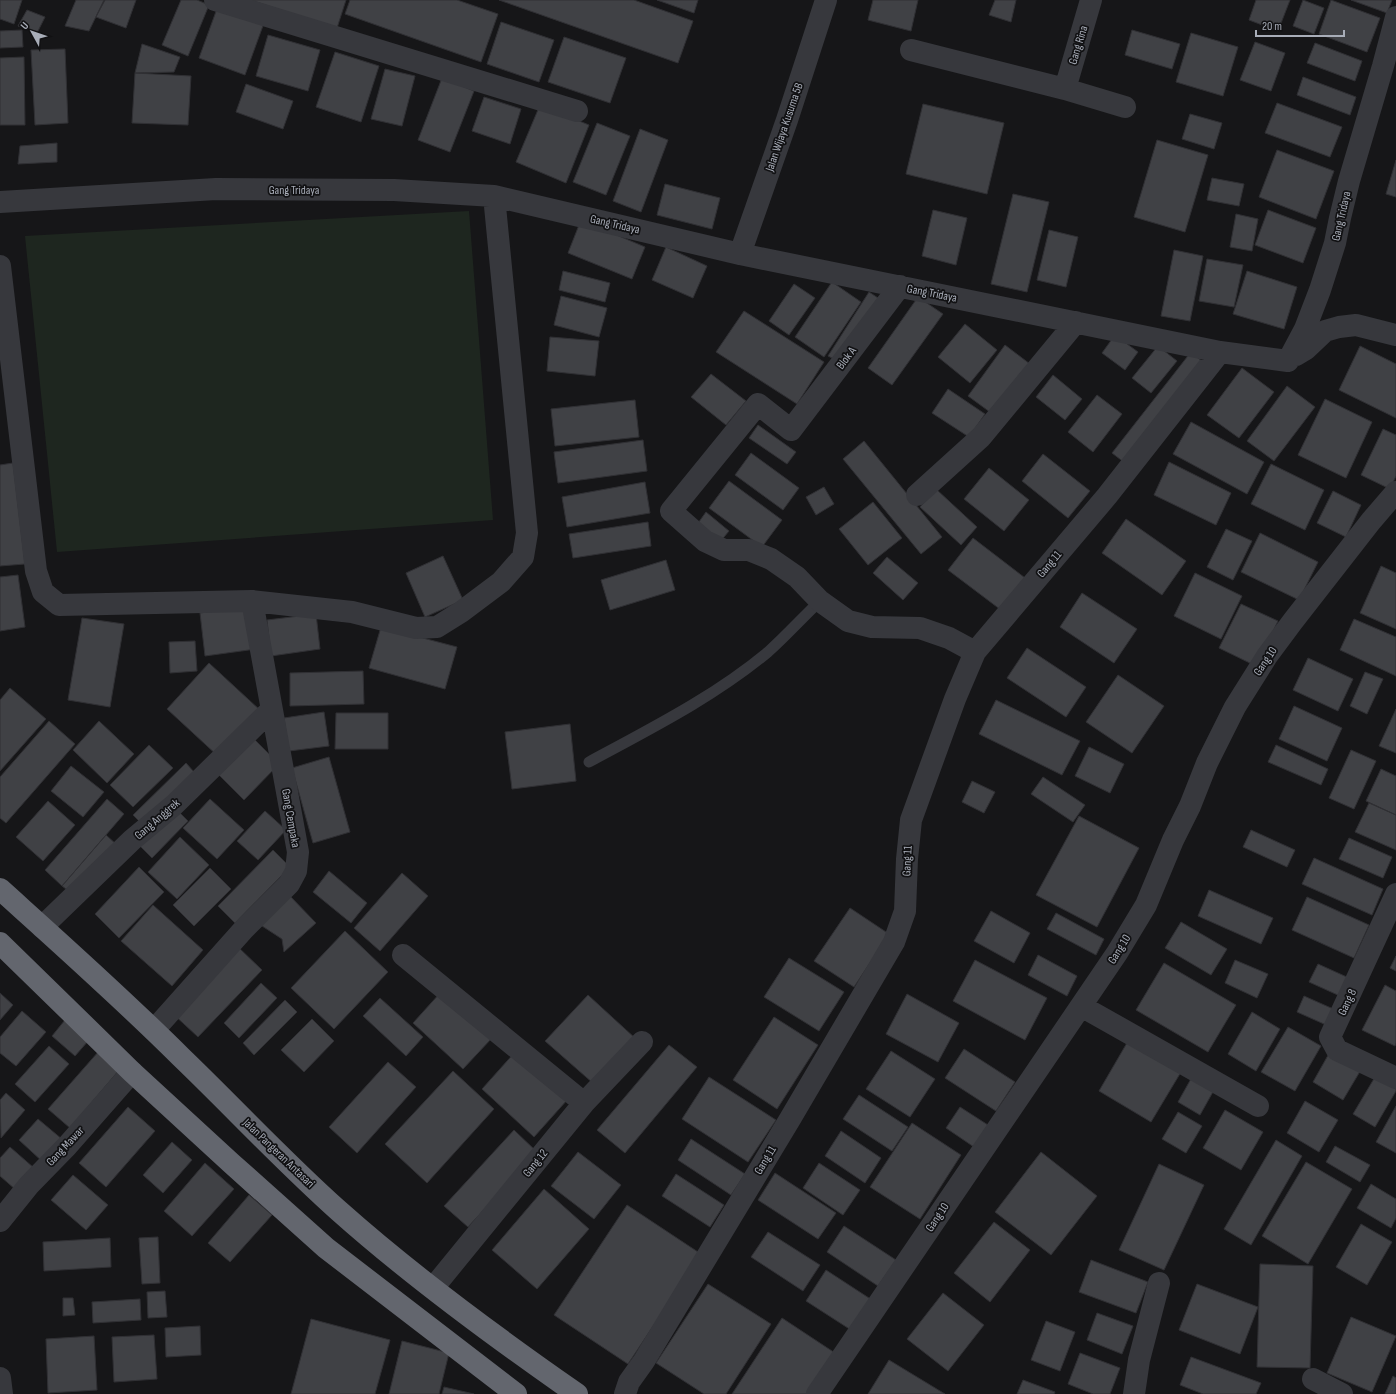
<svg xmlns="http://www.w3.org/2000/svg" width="1396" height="1394" viewBox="0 0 1396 1394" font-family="'Sofia Sans Condensed',sans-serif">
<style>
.green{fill:#1e261f}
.building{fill:#404145;stroke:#303034}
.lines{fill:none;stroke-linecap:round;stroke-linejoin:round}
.lane{stroke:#37383d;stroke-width:11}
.street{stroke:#37383d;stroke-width:22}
.highway{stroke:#63666e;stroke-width:22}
.labels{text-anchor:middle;stroke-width:3.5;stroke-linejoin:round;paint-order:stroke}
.street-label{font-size:12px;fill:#a8adb8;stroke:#111113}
</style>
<rect width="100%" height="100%" fill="#161618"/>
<path class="green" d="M 469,211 L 493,520 L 57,552 L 25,236 Z"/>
<path class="building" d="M 0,0 L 22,0 L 14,24 L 0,19 Z
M 76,0 L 104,0 L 89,31 L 65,26 Z
M 105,0 L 136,0 L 126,28 L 96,17 Z
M 181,0 L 197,0 L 209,5 L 188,56 L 162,45 Z
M 250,0 L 346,0 L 337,28 Z
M 350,0 L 457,0 L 498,14 L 481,62 L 345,14 Z
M 499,0 L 634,0 L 693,21 L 678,63 Z
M 657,0 L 698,0 L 694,13 Z
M 873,0 L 918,0 L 911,31 L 868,20 Z
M 995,0 L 1016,0 L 1011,22 L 989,15 Z
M 1256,0 L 1290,0 L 1278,31 L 1249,20 Z
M 1303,0 L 1324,8 L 1314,34 L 1293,26 Z
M 1331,0 L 1380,18 L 1367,52 L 1319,34 Z
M 1351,0 L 1392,0 L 1387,13 Z
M 218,6 L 264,23 L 245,75 L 199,58 Z
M 27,10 L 45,17 L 37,33 L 18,26 Z
M 501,22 L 554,40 L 539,82 L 487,64 Z
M 22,30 L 23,47 L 0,48 L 0,31 Z
M 1132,30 L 1180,44 L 1172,69 L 1125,55 Z
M 1191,33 L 1238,47 L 1223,96 L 1176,82 Z
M 268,35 L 320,50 L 308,91 L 256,76 Z
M 564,37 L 626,58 L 610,103 L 548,82 Z
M 1255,42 L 1285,53 L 1271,91 L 1240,80 Z
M 1315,43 L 1362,61 L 1355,81 L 1307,63 Z
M 142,44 L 180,57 L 174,72 L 135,73 Z
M 65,49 L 68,123 L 35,125 L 31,50 Z
M 335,52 L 379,66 L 361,122 L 316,107 Z
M 24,57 L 25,125 L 0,125 L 0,58 Z
M 385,69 L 415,76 L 402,126 L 371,119 Z
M 135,73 L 191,76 L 188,125 L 132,123 Z
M 1303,77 L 1356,97 L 1350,115 L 1297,95 Z
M 442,78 L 474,91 L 450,152 L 418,140 Z
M 246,84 L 293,101 L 283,129 L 236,112 Z
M 484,97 L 521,109 L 510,144 L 472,131 Z
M 1277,103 L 1342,127 L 1330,157 L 1265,133 Z
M 923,104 L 1004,123 L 987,194 L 906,174 Z
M 540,105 L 589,125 L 566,183 L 516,162 Z
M 1190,114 L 1222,123 L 1214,149 L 1182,139 Z
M 597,123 L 630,136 L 606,195 L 573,182 Z
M 640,129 L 668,140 L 641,212 L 613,201 Z
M 1157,140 L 1208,155 L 1185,232 L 1134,217 Z
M 57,143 L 57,162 L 18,164 L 20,146 Z
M 1277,150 L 1334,171 L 1316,219 L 1259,197 Z
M 1396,160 L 1396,197 L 1386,194 Z
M 1212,178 L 1244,184 L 1239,206 L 1207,200 Z
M 665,184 L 720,198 L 712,229 L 657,215 Z
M 1013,194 L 1049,202 L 1027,292 L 991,284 Z
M 933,210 L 967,218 L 956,265 L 922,256 Z
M 1268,210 L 1316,228 L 1303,263 L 1255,245 Z
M 1236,214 L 1258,219 L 1252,251 L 1230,247 Z
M 581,220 L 645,247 L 632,279 L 568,253 Z
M 1049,230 L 1078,237 L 1066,287 L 1037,280 Z
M 666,247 L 707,266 L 693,298 L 652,280 Z
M 1174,250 L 1203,256 L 1190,321 L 1161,316 Z
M 1207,259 L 1243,265 L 1234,307 L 1199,301 Z
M 563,271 L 610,283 L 605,302 L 559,290 Z
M 1247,271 L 1297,287 L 1284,329 L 1233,314 Z
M 832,282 L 861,302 L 824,357 L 795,337 Z
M 794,284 L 815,298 L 789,335 L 769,321 Z
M 869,292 L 881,300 L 840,362 L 828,356 Z
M 561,296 L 607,308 L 599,337 L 554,325 Z
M 918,297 L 943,314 L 892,385 L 868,368 Z
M 744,311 L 824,362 L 797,404 L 716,352 Z
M 965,324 L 997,350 L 970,383 L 938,357 Z
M 1115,335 L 1138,352 L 1125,370 L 1102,353 Z
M 550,337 L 599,341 L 595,376 L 547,371 Z
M 1005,345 L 1030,364 L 994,415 L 968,396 Z
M 1158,346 L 1177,361 L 1151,393 L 1132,378 Z
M 1360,346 L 1396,364 L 1396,418 L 1339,390 Z
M 1191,352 L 1204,363 L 1125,463 L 1112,453 Z
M 1242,368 L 1274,392 L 1239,438 L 1207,415 Z
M 711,374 L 746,401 L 726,425 L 691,397 Z
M 1053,375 L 1082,399 L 1065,420 L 1036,397 Z
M 1287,386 L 1315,407 L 1274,461 L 1247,441 Z
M 948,389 L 985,414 L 969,437 L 932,413 Z
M 1097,395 L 1122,414 L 1093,452 L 1068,432 Z
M 1325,399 L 1372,422 L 1346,478 L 1298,455 Z
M 635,400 L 639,437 L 555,446 L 551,409 Z
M 1191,422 L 1264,462 L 1247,494 L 1173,454 Z
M 758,425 L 796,452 L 787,464 L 749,438 Z
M 1383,429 L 1396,435 L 1396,476 L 1390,489 L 1361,475 Z
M 643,440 L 647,471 L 558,483 L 554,452 Z
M 864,441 L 942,537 L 921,554 L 843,459 Z
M 751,453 L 799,488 L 783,510 L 735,475 Z
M 1043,454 L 1090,491 L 1068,518 L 1022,481 Z
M 1169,462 L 1231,493 L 1216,525 L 1154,495 Z
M 13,463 L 25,564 L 0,566 L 0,465 Z
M 1271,464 L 1324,490 L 1305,530 L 1251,504 Z
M 989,468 L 1029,500 L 1004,531 L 964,499 Z
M 729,481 L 782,520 L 762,547 L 709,508 Z
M 645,482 L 650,513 L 567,527 L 562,497 Z
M 824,487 L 834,504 L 816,515 L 806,497 Z
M 936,489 L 977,527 L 961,545 L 920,507 Z
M 1333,491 L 1361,505 L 1346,537 L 1317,523 Z
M 873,502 L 902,538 L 868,565 L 839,529 Z
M 706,512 L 729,531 L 719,543 L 696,526 Z
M 1126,519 L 1186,561 L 1162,595 L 1102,553 Z
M 648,522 L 651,546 L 573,558 L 569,534 Z
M 1226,529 L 1252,541 L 1233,580 L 1207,567 Z
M 1260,533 L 1318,562 L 1299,600 L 1241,572 Z
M 973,538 L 1029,581 L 1005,613 L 948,570 Z
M 443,556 L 463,600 L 425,617 L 406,573 Z
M 887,557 L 918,583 L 903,600 L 873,573 Z
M 666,560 L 675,590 L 610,610 L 601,580 Z
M 1381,566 L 1396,573 L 1396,629 L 1360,613 Z
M 1195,573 L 1242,596 L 1221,639 L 1174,616 Z
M 18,575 L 25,627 L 0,631 L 0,577 Z
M 1082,593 L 1137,629 L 1114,663 L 1060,627 Z
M 1241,604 L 1278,621 L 1256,666 L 1219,648 Z
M 250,606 L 256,649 L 205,656 L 200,613 Z
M 316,614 L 320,649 L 271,656 L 267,620 Z
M 82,618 L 124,624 L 110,707 L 68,700 Z
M 1354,619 L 1396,637 L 1396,676 L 1340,650 Z
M 381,627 L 457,647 L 445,689 L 369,668 Z
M 195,641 L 197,671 L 170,673 L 169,642 Z
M 1027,648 L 1086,687 L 1066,717 L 1007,678 Z
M 1308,658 L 1353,679 L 1338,711 L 1293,690 Z
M 209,663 L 261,711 L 219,757 L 167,709 Z
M 363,671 L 364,704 L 290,706 L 290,673 Z
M 1365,672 L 1383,679 L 1367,714 L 1350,706 Z
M 1118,675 L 1164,706 L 1132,753 L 1086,722 Z
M 10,688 L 46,719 L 0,771 L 0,700 Z
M 996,700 L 1080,741 L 1062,775 L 979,734 Z
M 1294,706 L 1342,728 L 1327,761 L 1279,739 Z
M 1396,709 L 1396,753 L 1379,746 Z
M 324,712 L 329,746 L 289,751 L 284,718 Z
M 336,713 L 388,713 L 388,749 L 335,749 Z
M 49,721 L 75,744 L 6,823 L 0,818 L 0,777 Z
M 99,721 L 134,754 L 107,783 L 73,750 Z
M 570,724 L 576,781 L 512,789 L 505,732 Z
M 253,738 L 279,764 L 244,800 L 218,774 Z
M 149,745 L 173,768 L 133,807 L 110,785 Z
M 1276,745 L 1328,769 L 1321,785 L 1268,762 Z
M 1089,747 L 1124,764 L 1110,793 L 1075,776 Z
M 1351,750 L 1376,761 L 1354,809 L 1329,798 Z
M 329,757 L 350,832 L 313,843 L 292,768 Z
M 186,763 L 194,772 L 142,824 L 133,815 Z
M 71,766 L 104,792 L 83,817 L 51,791 Z
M 1381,769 L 1396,776 L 1396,815 L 1366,801 Z
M 1043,777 L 1085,805 L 1073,822 L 1031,794 Z
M 972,781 L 995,792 L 984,813 L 962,802 Z
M 107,799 L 124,814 L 62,886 L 45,870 Z
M 210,799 L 244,830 L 217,859 L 183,828 Z
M 48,801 L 75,825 L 43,861 L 16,837 Z
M 1369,803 L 1396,815 L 1396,850 L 1355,832 Z
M 174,807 L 188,821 L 152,858 L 137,843 Z
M 265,811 L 286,830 L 258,860 L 237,841 Z
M 1079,816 L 1139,848 L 1097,927 L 1036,895 Z
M 1251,830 L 1295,850 L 1287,867 L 1243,847 Z
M 106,835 L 117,845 L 74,895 L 62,886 Z
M 180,837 L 209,865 L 177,899 L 148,872 Z
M 1349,838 L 1392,857 L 1383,878 L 1339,859 Z
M 273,850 L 290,867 L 235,923 L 218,906 Z
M 1314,858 L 1383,889 L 1372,915 L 1302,884 Z
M 139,867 L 164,892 L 119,938 L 95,914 Z
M 210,868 L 231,889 L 194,926 L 173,905 Z
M 329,871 L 367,903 L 351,923 L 313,892 Z
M 402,873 L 428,896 L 380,951 L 354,928 Z
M 1209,890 L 1273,918 L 1261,944 L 1198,916 Z
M 289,895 L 316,923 L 284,952 L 282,939 L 259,924 Z
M 1307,897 L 1369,925 L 1354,958 L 1292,930 Z
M 153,905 L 203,950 L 172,986 L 121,941 Z
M 850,908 L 889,934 L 854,987 L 814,961 Z
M 991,911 L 1030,933 L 1014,963 L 974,941 Z
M 1056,913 L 1104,939 L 1096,955 L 1047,929 Z
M 1181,922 L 1227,949 L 1211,975 L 1165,948 Z
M 345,931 L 388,972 L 334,1029 L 291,988 Z
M 236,945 L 262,970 L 198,1037 L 171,1012 Z
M 1038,955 L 1077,976 L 1067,996 L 1028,975 Z
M 1396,956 L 1396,971 L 1390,968 Z
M 789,958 L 844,992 L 819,1031 L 764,997 Z
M 975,960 L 1047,998 L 1025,1040 L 953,1001 Z
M 1235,960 L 1268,974 L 1257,998 L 1225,983 Z
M 1164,963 L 1236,1005 L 1208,1052 L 1136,1010 Z
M 1318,964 L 1349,978 L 1340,996 L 1309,982 Z
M 261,983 L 277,998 L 239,1038 L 224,1023 Z
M 1385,985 L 1396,991 L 1396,1043 L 1395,1046 L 1362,1030 Z
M 441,992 L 492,1038 L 463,1069 L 413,1023 Z
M 0,993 L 13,1005 L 0,1020 Z
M 907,994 L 959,1023 L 938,1062 L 886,1034 Z
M 588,995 L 636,1039 L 594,1084 L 545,1041 Z
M 1304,996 L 1340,1012 L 1333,1028 L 1297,1012 Z
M 380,998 L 423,1037 L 406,1056 L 363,1016 Z
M 285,1000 L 297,1012 L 254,1055 L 243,1043 Z
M 22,1011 L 46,1032 L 16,1066 L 0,1053 L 0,1037 Z
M 1252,1012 L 1280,1029 L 1256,1071 L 1228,1054 Z
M 774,1017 L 818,1045 L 777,1109 L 733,1080 Z
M 312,1019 L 334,1041 L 304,1072 L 281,1050 Z
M 65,1020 L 89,1040 L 75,1056 L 52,1036 Z
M 1288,1027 L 1321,1046 L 1295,1091 L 1261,1072 Z
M 1131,1036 L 1184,1067 L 1151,1122 L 1099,1091 Z
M 669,1045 L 697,1067 L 625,1153 L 597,1130 Z
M 49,1046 L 69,1064 L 35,1102 L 15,1084 Z
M 964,1049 L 1015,1082 L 996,1111 L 945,1078 Z
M 1331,1050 L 1362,1068 L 1343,1100 L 1313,1082 Z
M 99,1051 L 120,1069 L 70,1128 L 48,1109 Z
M 516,1051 L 568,1099 L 534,1137 L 482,1089 Z
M 891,1051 L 935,1079 L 910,1117 L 866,1089 Z
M 388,1062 L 416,1087 L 357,1153 L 329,1127 Z
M 453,1071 L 494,1109 L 427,1183 L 385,1144 Z
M 709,1077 L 776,1120 L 748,1162 L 682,1119 Z
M 1192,1077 L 1214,1090 L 1200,1115 L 1178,1102 Z
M 1375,1077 L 1396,1089 L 1396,1091 L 1375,1127 L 1353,1114 Z
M 6,1093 L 25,1110 L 1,1138 L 0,1100 Z
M 859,1095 L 908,1127 L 892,1151 L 843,1119 Z
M 1305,1101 L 1338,1120 L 1319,1152 L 1287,1133 Z
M 1396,1106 L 1396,1153 L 1376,1142 Z
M 128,1107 L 155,1131 L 106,1187 L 79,1163 Z
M 960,1107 L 988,1125 L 974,1147 L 946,1128 Z
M 1225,1110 L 1263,1132 L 1241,1170 L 1203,1148 Z
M 1178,1112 L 1202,1126 L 1186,1153 L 1162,1139 Z
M 38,1119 L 63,1140 L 44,1163 L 19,1140 Z
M 912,1123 L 961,1155 L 920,1219 L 870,1187 Z
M 514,1130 L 537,1152 L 468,1227 L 444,1206 Z
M 841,1131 L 881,1158 L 865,1183 L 825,1156 Z
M 691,1139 L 745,1174 L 731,1195 L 678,1160 Z
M 1276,1140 L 1302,1156 L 1251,1245 L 1224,1229 Z
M 172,1142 L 192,1160 L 163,1193 L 143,1175 Z
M 1335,1146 L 1370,1165 L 1360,1182 L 1326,1162 Z
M 10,1147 L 34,1168 L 16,1190 L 0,1176 L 0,1158 Z
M 578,1152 L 621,1185 L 594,1219 L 551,1186 Z
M 1041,1152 L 1097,1196 L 1051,1255 L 995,1212 Z
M 1306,1162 L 1352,1189 L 1308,1264 L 1262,1236 Z
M 205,1163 L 234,1189 L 192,1236 L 164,1211 Z
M 819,1163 L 860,1190 L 843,1215 L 803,1188 Z
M 1159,1164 L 1204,1185 L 1164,1270 L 1119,1250 Z
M 775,1173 L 836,1213 L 818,1239 L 758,1200 Z
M 676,1174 L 724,1205 L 710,1227 L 662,1196 Z
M 73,1175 L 108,1205 L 86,1230 L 51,1200 Z
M 1371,1184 L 1396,1199 L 1396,1218 L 1391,1228 L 1357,1208 Z
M 544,1189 L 589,1229 L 537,1289 L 492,1250 Z
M 249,1195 L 272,1215 L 230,1262 L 208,1243 Z
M 627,1205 L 701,1254 L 628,1364 L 554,1315 Z
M 994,1222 L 1030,1250 L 990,1302 L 954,1273 Z
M 1361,1224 L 1392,1242 L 1367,1285 L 1336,1267 Z
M 844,1226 L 896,1260 L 878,1286 L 827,1252 Z
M 768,1232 L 820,1265 L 803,1291 L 751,1257 Z
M 158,1237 L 160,1283 L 142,1284 L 139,1238 Z
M 110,1238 L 111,1267 L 44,1271 L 43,1242 Z
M 1091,1260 L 1148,1282 L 1136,1313 L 1079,1292 Z
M 1260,1264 L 1313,1266 L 1310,1368 L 1257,1367 Z
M 826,1270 L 872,1300 L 851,1330 L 806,1301 Z
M 708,1284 L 771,1324 L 726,1394 L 704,1394 L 656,1363 Z
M 1197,1284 L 1258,1307 L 1240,1354 L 1179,1330 Z
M 165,1291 L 167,1317 L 148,1318 L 147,1292 Z
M 943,1293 L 984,1325 L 948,1371 L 907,1339 Z
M 63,1298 L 73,1298 L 75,1315 L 63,1316 Z
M 140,1299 L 141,1320 L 93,1323 L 92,1302 Z
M 1097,1313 L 1133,1326 L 1122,1354 L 1087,1340 Z
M 1351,1317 L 1396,1336 L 1372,1392 L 1327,1373 Z
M 782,1318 L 835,1353 L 809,1394 L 732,1394 Z
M 311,1319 L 390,1340 L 375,1394 L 291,1394 Z
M 1046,1321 L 1075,1332 L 1060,1371 L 1031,1360 Z
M 200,1326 L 201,1355 L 166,1357 L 165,1328 Z
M 154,1335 L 157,1379 L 114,1382 L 112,1337 Z
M 94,1336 L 97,1390 L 48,1393 L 46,1339 Z
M 402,1341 L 449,1353 L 439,1394 L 389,1394 Z
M 1080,1353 L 1120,1368 L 1110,1394 L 1093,1394 L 1068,1384 Z
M 1191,1357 L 1261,1383 L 1256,1394 L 1203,1394 L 1180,1385 Z
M 889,1360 L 945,1394 L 868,1394 Z
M 1393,1376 L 1396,1378 L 1396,1394 L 1385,1394 Z
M 1023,1380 L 1055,1392 L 1054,1394 L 1017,1394 Z
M 444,1387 L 474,1394 L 442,1394 Z"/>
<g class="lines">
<path class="lane" d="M 589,762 C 650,729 714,697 768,652 C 786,636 803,617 820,601"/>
<path class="street" d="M 215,0 L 577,111
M 911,50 L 1065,89 L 1125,107
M 1065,89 L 1091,0
M 0,202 L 216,189 L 394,190 L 494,196 L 740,254 L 1220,352 L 1288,361
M 740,254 L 787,120 L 826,0
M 0,266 L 36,571 L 43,592 L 59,605 L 252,601 L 352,612 L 416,628 L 437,627 L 461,612 L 501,582 L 523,557 L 527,533 L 494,196
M 900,286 L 791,430 L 758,404 L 671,511 L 705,541 L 724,550 L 749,550 L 771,559 L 797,577 L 820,601 L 848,621 L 872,627 L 920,628 L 949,638 L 975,652
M 1296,355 L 1306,349 L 1325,331 L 1339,327 L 1356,325 L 1396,335
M 1288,361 L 1305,329 L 1320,290 L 1335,243 L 1340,218 L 1349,181 L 1383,66 L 1396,17
M 917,495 L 981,437 L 1076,322
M 1396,894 L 1330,1037 L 1337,1050 L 1396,1078
M 42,927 L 132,840 L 174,805 L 271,710
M 403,955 L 584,1103
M 1081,1006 L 1258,1106
M 154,1030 L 244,929 L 289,884 L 296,871 L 298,852 L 252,601
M 0,1221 L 29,1185 L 67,1146 L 132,1072
M 433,1288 L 584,1103 L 642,1042
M 0,1378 L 2,1394
M 1313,1379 L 1342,1394
M 625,1394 L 629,1382 L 644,1361 L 790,1119 L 894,942 L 905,911 L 907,859 L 911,820 L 955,699 L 975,652 L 1107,496 L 1220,352
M 817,1394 L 1117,953 L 1146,905 L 1173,840 L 1190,806 L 1207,763 L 1235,707 L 1267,656 L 1293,621 L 1371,521 L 1396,492
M 1134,1394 L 1139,1360 L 1159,1283"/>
<path class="highway" d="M 0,889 C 61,944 123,999 181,1057 C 234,1108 284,1162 339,1211 C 413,1277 495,1337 577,1394
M 0,943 L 132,1072 L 231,1163 L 326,1248 L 516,1394"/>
</g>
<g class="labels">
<g class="street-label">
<text transform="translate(1078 45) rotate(-73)" y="4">Gang Rina</text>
<text transform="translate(784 127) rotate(-71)" y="4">Jalan Wijaya Kusuma 5B</text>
<text x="294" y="194">Gang Tridaya</text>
<text transform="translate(1341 216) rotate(-77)" y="4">Gang Tridaya</text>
<text transform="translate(615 224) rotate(13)" y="4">Gang Tridaya</text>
<text transform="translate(932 293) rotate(11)" y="4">Gang Tridaya</text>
<text transform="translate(846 358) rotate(-53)" y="4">Blok A</text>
<text transform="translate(1049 564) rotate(-50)" y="4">Gang 11</text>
<text transform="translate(1265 661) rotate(-56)" y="4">Gang 10</text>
<text transform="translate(291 818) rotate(80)" y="4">Gang Cempaka</text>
<text transform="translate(157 819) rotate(-41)" y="4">Gang Anggrek</text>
<text transform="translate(907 861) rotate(-87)" y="4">Gang 11</text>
<text transform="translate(1119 949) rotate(-58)" y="4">Gang 10</text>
<text transform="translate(1347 1002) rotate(-65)" y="4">Gang 8</text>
<text transform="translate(65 1146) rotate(-47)" y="4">Gang Mawar</text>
<text transform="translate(279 1153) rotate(44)" y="4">Jalan Pangeran Antasari</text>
<text transform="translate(765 1160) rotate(-59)" y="4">Gang 11</text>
<text transform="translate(535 1163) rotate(-51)" y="4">Gang 12</text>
<text transform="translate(937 1217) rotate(-56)" y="4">Gang 10</text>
</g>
</g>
<g transform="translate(32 32) rotate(310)" stroke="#111113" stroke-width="3" paint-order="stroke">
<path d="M0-3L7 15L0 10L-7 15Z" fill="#a8adb8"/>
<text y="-6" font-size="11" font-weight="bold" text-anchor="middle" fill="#a8adb8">U</text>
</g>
<path d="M1256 30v6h88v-6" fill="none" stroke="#a8adb8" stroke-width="2"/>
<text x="1262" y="30" font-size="12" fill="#a8adb8" stroke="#111113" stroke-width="3" paint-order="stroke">20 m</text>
</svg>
